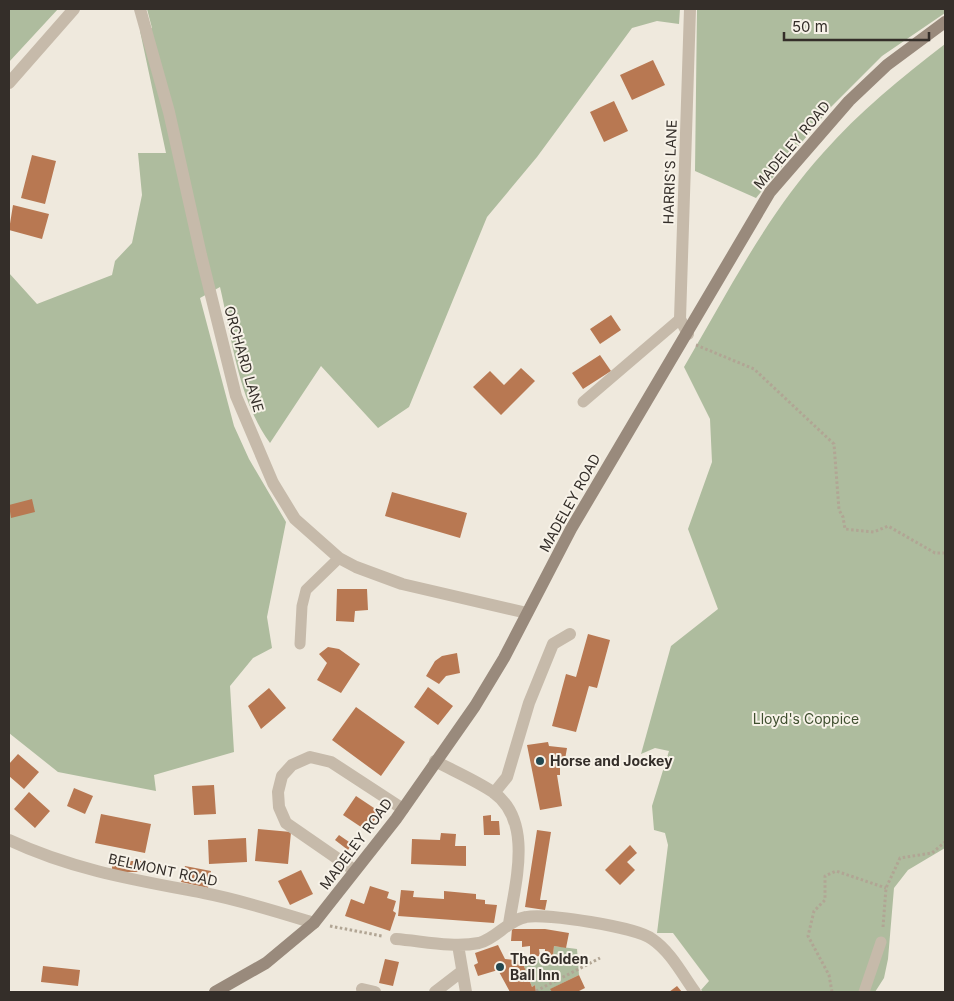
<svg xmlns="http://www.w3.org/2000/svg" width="954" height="1001" viewBox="0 0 954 1001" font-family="Inter,sans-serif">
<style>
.green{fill:#aebc9e}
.building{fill:#b87852}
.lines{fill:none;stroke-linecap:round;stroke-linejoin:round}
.path{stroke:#b1a594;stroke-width:3;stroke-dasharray:2.5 2.5;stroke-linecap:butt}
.lane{stroke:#c6baaa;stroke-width:11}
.street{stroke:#c6baaa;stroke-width:12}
.secondary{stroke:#998a7c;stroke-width:12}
.poi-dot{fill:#234750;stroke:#f7f2e8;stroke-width:2}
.labels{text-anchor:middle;stroke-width:4;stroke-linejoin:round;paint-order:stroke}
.street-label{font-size:14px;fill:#342e29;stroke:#f7f2e8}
.park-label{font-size:14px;fill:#3f4f2f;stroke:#f7f2e8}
.poi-label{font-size:14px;font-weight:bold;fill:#342e29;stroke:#f7f2e8;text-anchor:start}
</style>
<rect width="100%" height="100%" fill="#efe9dd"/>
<path class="green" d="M 9,9 L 58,9 L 9,62 Z
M 147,9 L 680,9 L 679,24 L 657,21 L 632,28 L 537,157 L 487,217 L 409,407 L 378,428 L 321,366 L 270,443 C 238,399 232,338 220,287 L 200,298 L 234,426 L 249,459 L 286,522 L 267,617 L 272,648 L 253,658 L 230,686 L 234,752 L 154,775 L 156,791 L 58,772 L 9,733 L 9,273 L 37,304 L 112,275 L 115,261 L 132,243 L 142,195 L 138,153 L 166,153 L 140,31 L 152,28 Z
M 697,9 L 945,9 L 945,13 L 882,56 L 830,108 L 756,198 L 695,171 Z
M 945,44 L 945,848 L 908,870 L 894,888 L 888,959 L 884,978 L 875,992 L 703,992 L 701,990 L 709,981 L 673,933 L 657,933 L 668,845 L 665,833 L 654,830 L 652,806 L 669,751 L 655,748 L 641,754 L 671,646 L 718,609 L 688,529 L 712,462 L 710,419 L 684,367 C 727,294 766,216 823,153 C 859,112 902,77 945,44 Z
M 554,946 L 577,949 L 579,975 L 551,989 L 552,992 L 536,992 L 535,985 L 532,987 L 522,961 L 553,956 Z"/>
<path class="building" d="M 653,60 L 665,85 L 632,100 L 620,75 Z
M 614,101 L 628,131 L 604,142 L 590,112 Z
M 32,155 L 56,161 L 45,204 L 21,198 Z
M 13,205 L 49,214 L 42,239 L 9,230 Z
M 611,315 L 621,330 L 600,344 L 590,329 Z
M 600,355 L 611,371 L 583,389 L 572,373 Z
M 521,368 L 535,381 L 501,415 L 473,387 L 490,371 L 504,385 Z
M 392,492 L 467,513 L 460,538 L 385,516 Z
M 32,499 L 35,512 L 11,518 L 9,505 Z
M 337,589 L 367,589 L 368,610 L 355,611 L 354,622 L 336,621 Z
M 588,634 L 610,640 L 597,688 L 589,686 L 576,732 L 552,726 L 566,674 L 576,677 Z
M 328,647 L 339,649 L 360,664 L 341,693 L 317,680 L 327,663 L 319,654 Z
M 457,653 L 460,673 L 446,676 L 439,684 L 426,676 L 435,661 L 442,656 Z
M 428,687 L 453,706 L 438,725 L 414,707 Z
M 269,688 L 286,708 L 261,729 L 248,706 Z
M 356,707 L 405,742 L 381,776 L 332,740 Z
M 548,742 L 549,746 L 567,748 L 564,765 L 560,766 L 560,775 L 557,775 L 562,806 L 540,810 L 527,745 Z
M 18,754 L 39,772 L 24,789 L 9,776 L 9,764 Z
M 214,785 L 216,814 L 194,815 L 192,786 Z
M 74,788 L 93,796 L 85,814 L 67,806 Z
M 29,792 L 50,811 L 35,828 L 14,809 Z
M 356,796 L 380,812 L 367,831 L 343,815 Z
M 101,814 L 151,824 L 145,853 L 95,843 Z
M 491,815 L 491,821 L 499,821 L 500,835 L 484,835 L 483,816 Z
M 258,829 L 291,832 L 288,864 L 255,861 Z
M 537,830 L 551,832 L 540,900 L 547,900 L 545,910 L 525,907 Z
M 441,833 L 456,834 L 455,846 L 466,846 L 466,866 L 411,864 L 412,839 L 440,840 Z
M 339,835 L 352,844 L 348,850 L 335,840 Z
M 246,838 L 247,862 L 209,864 L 208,840 Z
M 630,845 L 637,853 L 627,862 L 635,870 L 620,885 L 605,870 Z
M 112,861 L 145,861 L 145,872 L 112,872 Z
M 185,866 L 211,871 L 208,888 L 181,882 Z
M 301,870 L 313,894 L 290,905 L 278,881 Z
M 370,886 L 389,892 L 387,898 L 396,901 L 393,911 L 396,913 L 390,931 L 345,916 L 351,899 L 364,904 Z
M 401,890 L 414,891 L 413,897 L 444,899 L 444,891 L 476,894 L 476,899 L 485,900 L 485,904 L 497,905 L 494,923 L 398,916 Z
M 512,929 L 545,929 L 569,933 L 566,948 L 554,946 L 553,956 L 545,955 L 545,949 L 539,949 L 540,956 L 530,957 L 530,946 L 522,947 L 522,941 L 511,941 Z
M 498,945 L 505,959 L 522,961 L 532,987 L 535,985 L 536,992 L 510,992 L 498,970 L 478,976 L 474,965 L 478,963 L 475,953 Z
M 385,959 L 399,962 L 393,986 L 379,983 Z
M 43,966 L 80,970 L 78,986 L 41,982 Z
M 579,975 L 585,988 L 577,992 L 552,992 L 550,989 Z
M 677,986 L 682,992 L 669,992 Z"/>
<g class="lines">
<path class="path" d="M 696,345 L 754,369 L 834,444 L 839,510 L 843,517 L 845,529 L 874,532 L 888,526 L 935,553 L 945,553
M 330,926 L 382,936
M 883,927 L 886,888 L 900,858 L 932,853 L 945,842
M 536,991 L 600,958
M 832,992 L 829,975 L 808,936 L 814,911 L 825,900 L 825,876 L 836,871 L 886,888"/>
<path class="lane" d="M 583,402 L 680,319
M 300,644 L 302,606 L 306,590 L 339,558
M 864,992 L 881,942"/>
<path class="street" d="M 140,9 L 169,112 L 201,255 L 236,396 L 273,483 L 295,519 L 339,558 L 356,567 L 402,584 L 527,613
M 9,83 L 74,9
M 688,334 L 680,319 L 690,9
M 435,761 C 454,771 475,780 493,792 C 534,821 515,883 509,924
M 494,793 L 507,777 L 529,703 L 553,644 L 570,634
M 9,840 C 73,870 135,880 204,893 C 241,900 278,912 314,923
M 354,870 L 286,823 L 279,807 L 278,792 L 282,776 L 292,765 L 310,757 L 331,762 L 403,809
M 396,939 C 422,941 453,948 479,943 C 496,939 508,920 526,917 C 545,913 637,927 652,939 C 671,952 682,974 695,992
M 458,945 L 466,992
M 362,989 L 375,992
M 435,992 L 461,972"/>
<path class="secondary" d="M 215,992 L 266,963 L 314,923 L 396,819 L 475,706 L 504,658 L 571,529 L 770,192 L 849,101 L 887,65 L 945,22"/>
</g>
<g class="poi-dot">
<circle cx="540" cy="761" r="5"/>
<circle cx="500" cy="967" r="5"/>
</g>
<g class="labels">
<g class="street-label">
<text transform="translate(792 145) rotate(-50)" y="5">MADELEY ROAD</text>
<text transform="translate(670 172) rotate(-88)" y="5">HARRIS'S LANE</text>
<text transform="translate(244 359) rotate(74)" y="5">ORCHARD LANE</text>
<text transform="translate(570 503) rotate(-61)" y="5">MADELEY ROAD</text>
<text transform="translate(356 844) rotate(-53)" y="5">MADELEY ROAD</text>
<text transform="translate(163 870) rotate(12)" y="5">BELMONT ROAD</text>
</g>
<g class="park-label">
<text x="806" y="724">Lloyd's Coppice</text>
</g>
<g class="poi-label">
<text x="550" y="766">Horse and Jockey</text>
<text x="510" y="964">The Golden<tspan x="510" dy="16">Ball Inn</tspan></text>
</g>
</g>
<rect width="954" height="1001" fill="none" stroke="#342e29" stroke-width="20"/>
<path d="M784 32v8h145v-8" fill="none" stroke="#342e29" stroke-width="2.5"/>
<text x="792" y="32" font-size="15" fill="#342e29" stroke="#f7f2e8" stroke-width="4" paint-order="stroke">50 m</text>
</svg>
